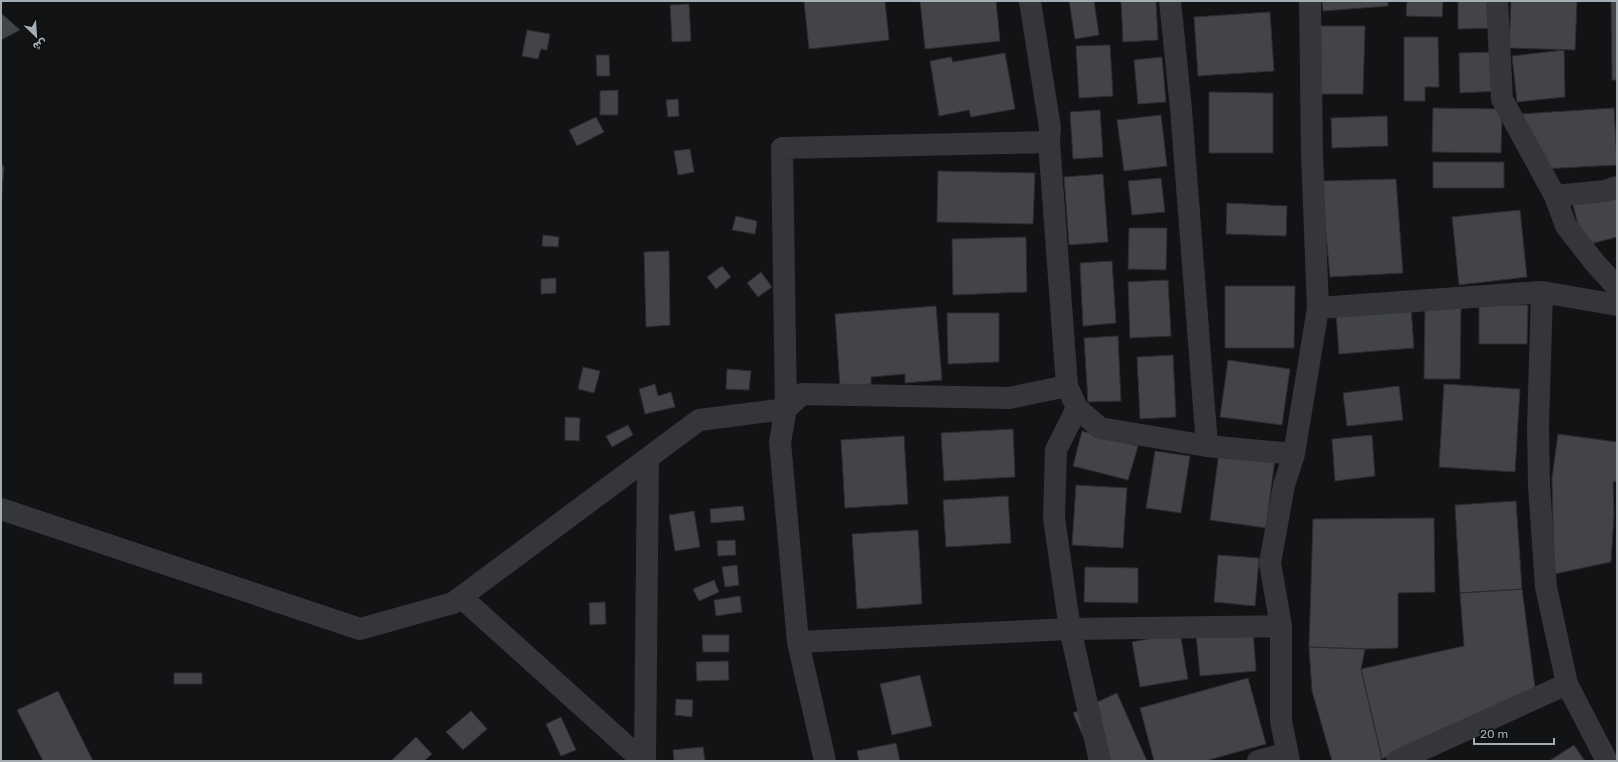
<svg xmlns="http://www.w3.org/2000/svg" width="1618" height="762" viewBox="0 0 1618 762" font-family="Rubik,Cairo,sans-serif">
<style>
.building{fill:#424447;stroke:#2d2d30}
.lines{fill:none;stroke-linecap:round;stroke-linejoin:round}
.minor{stroke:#343639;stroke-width:22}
</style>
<rect width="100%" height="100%" fill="#121314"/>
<path class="building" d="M 804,1 L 885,1 L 889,40 L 809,49 Z
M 920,1 L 996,1 L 1000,41 L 925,49 Z
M 1069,1 L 1094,1 L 1099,35 L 1075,39 Z
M 1121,1 L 1156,1 L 1158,40 L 1123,42 Z
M 1322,1 L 1388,1 L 1388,6 L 1323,11 Z
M 1407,1 L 1443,1 L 1442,17 L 1406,16 Z
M 1458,1 L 1496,1 L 1497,28 L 1458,29 Z
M 1511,1 L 1577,1 L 1575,50 L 1509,48 Z
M 1611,1 L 1617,1 L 1617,80 L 1612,80 Z
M 689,4 L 691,41 L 672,42 L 670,5 Z
M 1270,12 L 1274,71 L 1198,76 L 1194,17 Z
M 1,13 L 20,30 L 1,40 Z
M 1319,26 L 1365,26 L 1363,94 L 1317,94 Z
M 527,30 L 550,34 L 547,50 L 541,49 L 538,59 L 522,56 Z
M 1404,37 L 1438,37 L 1439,87 L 1425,87 L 1425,101 L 1404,101 Z
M 1110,45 L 1113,96 L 1079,98 L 1076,46 Z
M 1564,50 L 1565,97 L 1517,102 L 1512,56 Z
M 1497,52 L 1498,91 L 1460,93 L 1459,53 Z
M 1005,53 L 1015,109 L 971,117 L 969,110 L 939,116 L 930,61 L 951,57 L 953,62 Z
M 596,55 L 609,55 L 610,76 L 597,76 Z
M 1162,57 L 1166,102 L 1138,104 L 1134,60 Z
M 618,90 L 618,115 L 600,115 L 600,91 Z
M 1209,92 L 1273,93 L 1273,153 L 1209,153 Z
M 678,99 L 679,116 L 668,117 L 666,100 Z
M 1433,108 L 1502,109 L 1501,153 L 1432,152 Z
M 1614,108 L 1617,165 L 1541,169 L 1519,114 Z
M 1100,110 L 1103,157 L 1073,159 L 1070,112 Z
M 1161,115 L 1167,166 L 1124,171 L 1117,120 Z
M 1387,116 L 1388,146 L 1332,148 L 1331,118 Z
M 596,117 L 604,132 L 577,146 L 569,130 Z
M 690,149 L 694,172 L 678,175 L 674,151 Z
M 1,162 L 4,168 L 1,201 Z
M 1433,162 L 1504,162 L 1504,188 L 1433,188 Z
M 938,171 L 1035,173 L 1033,224 L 937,222 Z
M 1103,174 L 1108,242 L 1069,245 L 1064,177 Z
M 1161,178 L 1165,212 L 1132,215 L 1128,181 Z
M 1396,179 L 1403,273 L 1330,277 L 1321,181 Z
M 1617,193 L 1617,237 L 1583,246 L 1573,204 Z
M 1227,203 L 1287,206 L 1286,236 L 1226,234 Z
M 1520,210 L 1527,277 L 1459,285 L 1452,217 Z
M 736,216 L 757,221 L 755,234 L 732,230 Z
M 1129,228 L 1167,228 L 1166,270 L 1128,269 Z
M 543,235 L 559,237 L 558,247 L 542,246 Z
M 1026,237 L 1027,292 L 953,295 L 952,239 Z
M 669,251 L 670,325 L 646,327 L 644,252 Z
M 1112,261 L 1116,323 L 1083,326 L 1080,263 Z
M 722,266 L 731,277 L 716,289 L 707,277 Z
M 761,272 L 772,287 L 758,297 L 747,283 Z
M 556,278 L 556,293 L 541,294 L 541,279 Z
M 1168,280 L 1171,336 L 1130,338 L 1128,282 Z
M 1225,286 L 1295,286 L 1294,348 L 1225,348 Z
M 1479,305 L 1528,305 L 1527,344 L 1479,344 Z
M 936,306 L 942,380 L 905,383 L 905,374 L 871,377 L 871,384 L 840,387 L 835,314 Z
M 1411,307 L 1414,348 L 1339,354 L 1336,313 Z
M 1425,308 L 1461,308 L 1460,379 L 1424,379 Z
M 947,313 L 999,313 L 999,362 L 948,364 Z
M 1118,336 L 1121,401 L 1088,402 L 1084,338 Z
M 1173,355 L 1176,417 L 1140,419 L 1137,357 Z
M 1228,360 L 1290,369 L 1282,425 L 1220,417 Z
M 583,367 L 600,371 L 594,393 L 578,389 Z
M 727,369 L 751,371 L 749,390 L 726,389 Z
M 655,384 L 658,396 L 671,392 L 675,407 L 645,414 L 639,389 Z
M 1444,384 L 1520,389 L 1515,472 L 1439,467 Z
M 1399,386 L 1403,420 L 1347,426 L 1343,393 Z
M 565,417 L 580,418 L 579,441 L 565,440 Z
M 628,425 L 633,435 L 612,447 L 606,436 Z
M 1013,429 L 1015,477 L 944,481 L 941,433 Z
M 1082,431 L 1138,446 L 1128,480 L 1073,466 Z
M 1558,434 L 1617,442 L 1617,481 L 1613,482 L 1614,514 L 1611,562 L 1554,574 L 1552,478 Z
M 1372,435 L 1375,476 L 1335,481 L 1332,439 Z
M 904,436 L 908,504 L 845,508 L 841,440 Z
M 1155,451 L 1190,456 L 1181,513 L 1146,508 Z
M 1219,452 L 1275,458 L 1266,528 L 1210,520 Z
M 1076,485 L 1127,488 L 1123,548 L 1072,545 Z
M 1008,496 L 1011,543 L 946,547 L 943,500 Z
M 1516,501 L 1522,589 L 1460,593 L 1455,505 Z
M 743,506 L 745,520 L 711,523 L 710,509 Z
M 694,511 L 700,547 L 675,551 L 669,515 Z
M 1434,518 L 1435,592 L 1398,593 L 1398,648 L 1365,649 L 1309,647 L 1313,519 Z
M 918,530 L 922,604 L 857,609 L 852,534 Z
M 735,540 L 736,555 L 718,556 L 717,541 Z
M 1218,555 L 1259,558 L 1255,606 L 1214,602 Z
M 737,565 L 739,585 L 725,587 L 722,567 Z
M 1085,567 L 1138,568 L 1138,603 L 1084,602 Z
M 714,580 L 719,592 L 699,601 L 693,589 Z
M 1522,589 L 1536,695 L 1382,759 L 1361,669 L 1464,646 L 1460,593 Z
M 740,596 L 742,612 L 716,616 L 714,600 Z
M 605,602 L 606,624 L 590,625 L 589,603 Z
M 1253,631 L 1256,671 L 1200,676 L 1196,635 Z
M 1180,633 L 1188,679 L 1140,687 L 1132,642 Z
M 702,635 L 729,635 L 729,652 L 703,652 Z
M 1309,647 L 1365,649 L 1361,669 L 1382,759 L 1378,761 L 1332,761 L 1312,691 Z
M 728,661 L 729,680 L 697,681 L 696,662 Z
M 174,673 L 202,673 L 202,684 L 174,684 Z
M 920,675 L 932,726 L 892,735 L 880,684 Z
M 1248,678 L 1266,744 L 1205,761 L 1154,761 L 1140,708 Z
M 58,691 L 93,761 L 43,761 L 17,710 Z
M 1117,693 L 1147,761 L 1094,761 L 1073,713 Z
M 676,699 L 693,700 L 692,717 L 675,715 Z
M 471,711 L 487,729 L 463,750 L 446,732 Z
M 561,717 L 576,750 L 561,756 L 546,724 Z
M 416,737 L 432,754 L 424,761 L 391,761 Z
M 896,743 L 900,761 L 859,761 L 857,751 Z
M 1574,745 L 1585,761 L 1549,761 Z
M 703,747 L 705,761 L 674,761 L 673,750 Z"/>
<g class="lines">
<path class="minor" d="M 1030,1 L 1050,128 L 1049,142 L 1067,386 L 1077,408 L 1100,428 L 1207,446 L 1294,454
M 1170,1 L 1181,109 L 1207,446
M 1497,1 L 1502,99 L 1555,196 L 1566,226 L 1595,263 L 1617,287
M 1555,196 L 1605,191 L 1617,187
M 1542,292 L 1538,427 L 1539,485 L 1546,587 L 1567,684 L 1607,761
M 1318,308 L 1542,292 L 1617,305
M 1077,408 L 1056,450 L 1054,518 L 1070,629 L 1100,761
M 1,509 L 360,629 L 453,603 L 699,420 L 786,409 L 782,148 L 1049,142
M 461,597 L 643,761
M 798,642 L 1070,629 L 1281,626
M 645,761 L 648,458
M 825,761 L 798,642 L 780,442 L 786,409 L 802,394 L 1009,398 L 1067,386
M 1258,761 L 1287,753
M 1289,761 L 1281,721 L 1281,626 L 1270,563 L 1284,485 L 1294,454 L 1318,308 L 1312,154 L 1310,1
M 1397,761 L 1567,684"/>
</g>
<rect width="1618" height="762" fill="none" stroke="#a5adb4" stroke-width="4"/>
<g transform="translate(36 36) rotate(155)" stroke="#0e0e0f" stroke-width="3" paint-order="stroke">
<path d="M0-3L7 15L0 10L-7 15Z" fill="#a5adb4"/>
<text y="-6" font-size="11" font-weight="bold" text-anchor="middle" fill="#a5adb4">ش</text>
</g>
<path d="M1474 738v6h80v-6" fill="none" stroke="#a5adb4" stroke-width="2"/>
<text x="1480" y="738" font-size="12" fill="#a5adb4" stroke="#0e0e0f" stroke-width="3" paint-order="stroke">20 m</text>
</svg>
